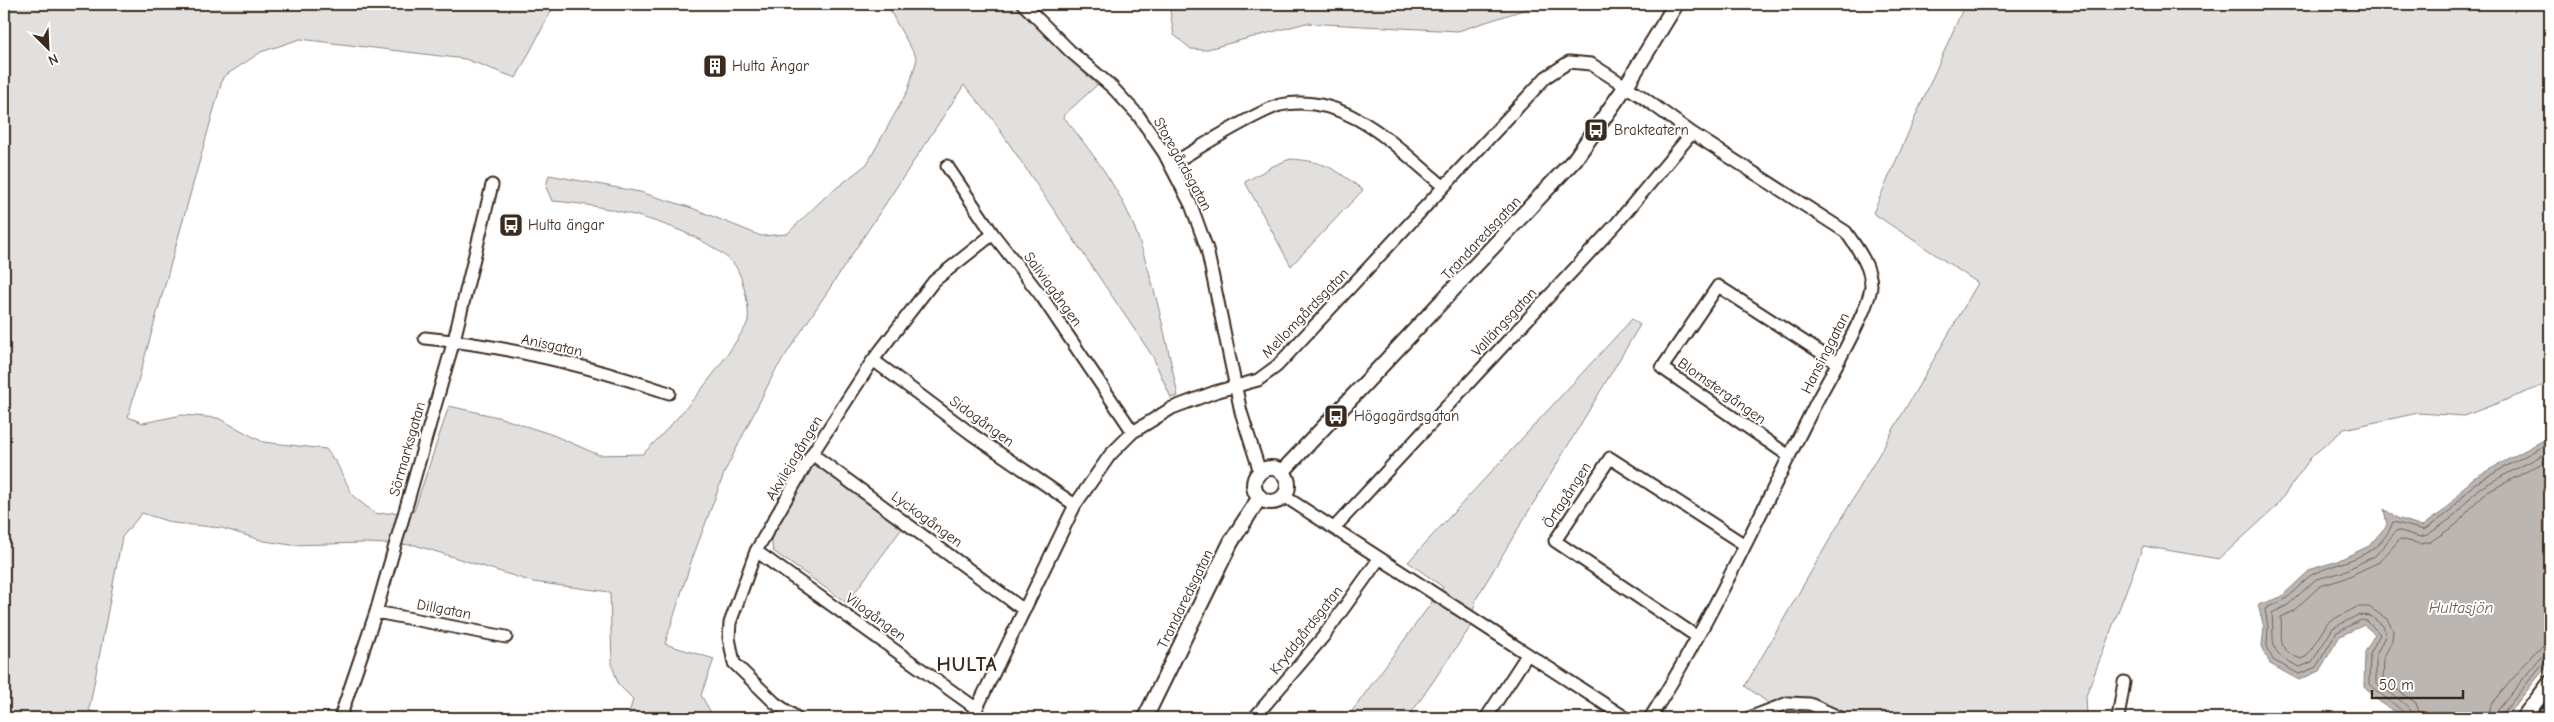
<svg xmlns="http://www.w3.org/2000/svg" width="2554" height="722" viewBox="0 0 2554 722" font-family="'Comic Neue',sans-serif">
<style>
.green{fill:#e2e0de;stroke:#8e857e}
.water{fill:#bcb6b3;stroke:#887e77}
.lines{fill:none;stroke-linecap:round;stroke-linejoin:round}
.shore{stroke:#6f625a;stroke-width:1}
.minor-casing{stroke:#3b2a1e;stroke-width:15}
.tertiary-casing{stroke:#3b2a1e;stroke-width:18}
.motorway-casing{stroke:#3b2a1e;stroke-width:24}
.minor{stroke:#fff;stroke-width:11}
.tertiary{stroke:#fff;stroke-width:14}
.motorway{stroke:#fff;stroke-width:20}
.labels{text-anchor:middle;stroke-width:4;stroke-linejoin:round;paint-order:stroke}
.poi-label{font-size:15px;fill:#3b2a1e;stroke:#fff;text-anchor:start}
.street-label{font-size:15px;fill:#3b2a1e;stroke:#fff}
.water-label{font-size:16px;font-style:italic;fill:#685b52;stroke:#fff}
.district-label{font-size:20px;font-weight:bold;letter-spacing:1px;fill:#3b2a1e;stroke:#fff}
</style>
<rect width="100%" height="100%" fill="#fff"/>
<filter id="ink" filterUnits="userSpaceOnUse"><feTurbulence type="fractalNoise" baseFrequency=".02" numOctaves="2"/><feDisplacementMap in="SourceGraphic" scale="10" xChannelSelector="R" yChannelSelector="G"/><feConvolveMatrix kernelMatrix="1 2 1 2 8 2 1 2 1" color-interpolation-filters="sRGB"/></filter>
<g filter="url(#ink)">
<path class="green" d="M 4,4 L 555,4 L 516,78 L 465,59 L 300,39 L 261,52 L 223,77 L 128,417 L 143,423 L 182,415 L 218,418 L 263,442 L 326,449 L 337,464 L 353,496 L 376,514 L 414,511 L 449,406 L 498,417 L 553,435 L 599,455 L 643,454 C 678,419 710,382 737,340 C 740,334 747,327 748,320 C 750,307 742,272 733,263 C 695,225 603,204 552,201 L 546,187 L 549,175 L 640,192 L 692,208 L 761,236 L 787,234 L 825,197 L 867,164 L 908,90 L 917,59 C 912,48 888,12 889,4 L 1033,4 L 1071,60 L 1097,85 L 1063,116 C 1090,150 1119,187 1135,229 C 1155,283 1166,340 1178,396 L 1171,398 L 1153,357 L 991,117 L 964,85 L 775,371 L 725,471 L 691,562 L 665,644 L 714,659 L 701,695 L 714,718 L 628,718 L 633,699 L 618,684 L 612,665 L 610,592 L 533,582 L 415,545 L 364,543 L 291,545 L 264,541 L 222,528 L 173,523 L 142,513 L 122,537 L 89,710 L 108,718 L 4,718 Z
M 1169,4 L 1542,4 L 1458,31 L 1306,23 L 1204,50 L 1191,49 L 1174,35 Z
M 1965,4 L 2550,4 L 2550,383 L 2464,416 L 2418,413 L 2344,429 L 2312,456 L 2275,508 L 2219,559 L 2143,546 L 2086,696 L 2087,718 L 1789,718 L 1745,686 L 1978,283 L 1873,213 Z
M 1290,159 C 1326,161 1335,169 1363,190 L 1291,266 L 1245,182 L 1273,166 Z
M 1632,319 L 1640,325 L 1476,599 L 1469,629 L 1408,718 L 1347,718 L 1443,587 L 1408,562 Z
M 815,462 L 903,527 L 847,603 L 773,551 L 771,539 L 801,482 Z"/>
<path class="water" d="M 2550,440 L 2550,662 L 2505,718 L 2405,718 L 2380,702 L 2364,686 L 2365,652 L 2375,634 L 2364,625 L 2340,636 L 2319,671 L 2299,680 L 2270,664 L 2262,646 L 2264,627 L 2258,605 L 2281,597 L 2311,569 L 2335,562 L 2369,546 L 2387,525 L 2384,509 L 2397,518 L 2422,526 L 2445,510 L 2470,480 L 2542,441 Z"/>
<g class="lines">
<path class="shore" d="M 2407,718 C 2406,710 2377,693 2369,684 L 2370,654 L 2380,634 L 2367,621 L 2361,620 L 2337,632 L 2316,667 L 2299,674 L 2273,660 L 2267,646 L 2268,627 L 2265,609 C 2270,605 2277,604 2282,601 C 2294,595 2302,579 2315,573 C 2343,560 2380,558 2393,522 L 2424,530 L 2448,513 L 2474,484 L 2543,446 L 2550,445
M 2414,718 C 2413,705 2386,692 2376,682 L 2376,655 L 2386,634 L 2383,626 L 2371,616 L 2358,615 L 2333,628 L 2312,662 L 2300,667 C 2266,652 2275,645 2272,613 L 2288,605 L 2316,579 L 2340,573 L 2375,556 L 2397,530 L 2420,537 L 2427,535 L 2452,518 L 2478,489 L 2550,451
M 2421,718 L 2416,703 L 2383,679 L 2384,657 L 2392,641 L 2393,630 L 2387,619 L 2369,607 L 2357,607 L 2328,622 L 2307,656 L 2301,659 C 2275,649 2283,640 2281,617 L 2293,611 L 2320,586 L 2343,579 L 2379,562 L 2400,539 L 2421,544 L 2430,542 L 2457,524 L 2482,495 L 2550,459
M 2488,718 L 2491,705 L 2534,653 L 2542,647 L 2550,646
M 2495,718 L 2498,710 L 2540,658 L 2550,653
M 2501,718 L 2503,713 L 2544,662 L 2550,660"/>
<g class="minor-casing">
<path id="minor" d="M 1023,4 L 1070,51 L 1112,87 L 1138,115 L 1164,153 L 1191,205 L 1207,249 L 1241,412 L 1260,472
M 1170,165 C 1199,148 1228,129 1259,114 C 1265,111 1273,107 1280,105 C 1347,92 1396,147 1443,186
M 947,166 L 993,234 L 1042,297 L 1133,432
M 425,338 C 508,346 590,366 669,393
M 873,360 L 973,435 L 1075,505
M 812,454 L 1024,610
M 1789,456 L 1662,368 L 1718,286 L 1837,363
M 1284,496 L 1626,718
M 1334,528 L 1617,223 L 1692,133
M 756,551 L 977,709
M 376,612 L 506,637
M 1696,636 L 1555,541 L 1610,458 L 1745,545
M 340,718 L 376,612 L 454,340 L 492,185
M 797,718 L 775,703 L 734,663 L 729,638 L 730,623 L 756,551 L 812,454 L 873,360 L 934,281 L 993,234
M 972,718 L 1075,505 L 1110,455 L 1133,432 L 1172,408 L 1215,392 L 1258,380 L 1277,366 L 1546,77 L 1569,62 L 1591,64 L 1641,96 L 1692,133 L 1846,232 C 1857,248 1871,266 1871,286 C 1870,308 1830,376 1818,399 C 1763,506 1714,617 1650,718
M 1254,718 L 1323,637 L 1379,559
M 1486,718 L 1527,655
M 1749,718 L 1788,703 L 1810,704 L 1841,718
M 2118,718 L 2124,682"/>
</g>
<g class="tertiary-casing">
<path id="tertiary" d="M1254 485a17 17 0 1 1 34 0a17 17 0 1 1-34 0Z
M 1282,472 L 1575,159 L 1626,86 L 1676,4
M 1145,718 L 1231,542 L 1260,497
M 2523,718 L 2550,683"/>
</g>
<g class="motorway-casing">
<path id="motorway" d="M 2549,718 L 2550,716"/>
</g>
<use href="#minor" class="minor"/>
<use href="#tertiary" class="tertiary"/>
<use href="#motorway" class="motorway"/>
</g>
</g>
<defs>
<g id="building-square" transform="scale(1.25)"><rect x="-9" y="-9" width="18" height="18" rx="4" fill="#3b2a1e" stroke="#fff"/><path d="M-4-6H4V6H1V3H-1V6H-4ZM-2.5-4.3h1.7v1.8h-1.7ZM.8-4.3h1.7v1.8H.8ZM-2.5-1h1.7V.8h-1.7ZM.8-1h1.7V.8H.8Z" fill="#fff"/></g>
<g id="bus-square" transform="scale(1.25)"><rect x="-9" y="-9" width="18" height="18" rx="4" fill="#3b2a1e" stroke="#fff"/><path d="M-5-6H5V4H4V6H2V4H-2V6H-4V4H-5ZM-3.5-4V0h7V-4ZM-3.5 1.2v1.5H-2V1.2ZM2 1.2v1.5H3.5V1.2Z" fill="#fff"/></g>
</defs>
<g fill-rule="evenodd">
<use href="#building-square" x="715" y="66"/>
<use href="#bus-square" x="1596" y="130"/>
<use href="#bus-square" x="511" y="225"/>
<use href="#bus-square" x="1336" y="416"/>
</g>
<g class="labels">
<g class="poi-label">
<text x="732" y="71">Hulta Ängar</text>
<text x="1614" y="135">Brakteatern</text>
<text x="528" y="230">Hulta ängar</text>
<text x="1354" y="421">Högagärdsgatan</text>
</g>
<g class="street-label">
<text transform="translate(1183 164) rotate(61)" y="5">Storegårdsgatan</text>
<text transform="translate(1481 238) rotate(-47)" y="5">Trandaredsgatan</text>
<text transform="translate(1053 289) rotate(54)" y="5">Saliviagången</text>
<text transform="translate(1305 313) rotate(-46)" y="5">Mellomgårdsgatan</text>
<text transform="translate(1504 322) rotate(-47)" y="5">Vallängsgatan</text>
<text transform="translate(552 345) rotate(12)" y="5">Anisgatan</text>
<text transform="translate(1825 353) rotate(-63)" y="5">Hansinggatan</text>
<text transform="translate(1722 391) rotate(35)" y="5">Blomstergången</text>
<text transform="translate(982 421) rotate(36)" y="5">Sidogången</text>
<text transform="translate(407 449) rotate(-74)" y="5">Sörmarksgatan</text>
<text transform="translate(794 458) rotate(-59)" y="5">Akvilejagången</text>
<text transform="translate(1567 495) rotate(-57)" y="5">Örtagången</text>
<text transform="translate(927 519) rotate(36)" y="5">Lyckogången</text>
<text transform="translate(1185 599) rotate(-64)" y="5">Trandaredsgatan</text>
<text transform="translate(444 609) rotate(11)" y="5">Dillgatan</text>
<text transform="translate(876 617) rotate(36)" y="5">Vilogången</text>
<text transform="translate(1306 630) rotate(-52)" y="5">Kryddgårdsgatan</text>
</g>
<g class="water-label">
<text x="2461" y="613">Hultasjön</text>
</g>
<g class="district-label">
<text x="967" y="671">HULTA</text>
</g>
</g>
<rect width="2554" height="722" fill="none" stroke="#fff" stroke-width="20"/>
<rect x="10" y="10" width="2534" height="702" fill="none" stroke="#3b2a1e" stroke-width="2" filter="url(#ink)"/>
<g transform="translate(48 48) rotate(156)" stroke="#ffffff" stroke-width="4" paint-order="stroke">
<path d="M0-4L9 19L0 12L-9 19Z" fill="#3b2a1e"/>
<text y="-8" font-size="14" font-weight="bold" text-anchor="middle" fill="#3b2a1e">N</text>
</g>
<path d="M2372 690v8h91v-8" fill="none" stroke="#3b2a1e" stroke-width="2.5"/>
<text x="2379" y="690" font-size="15" fill="#3b2a1e" stroke="#ffffff" stroke-width="4" paint-order="stroke">50 m</text>
</svg>
